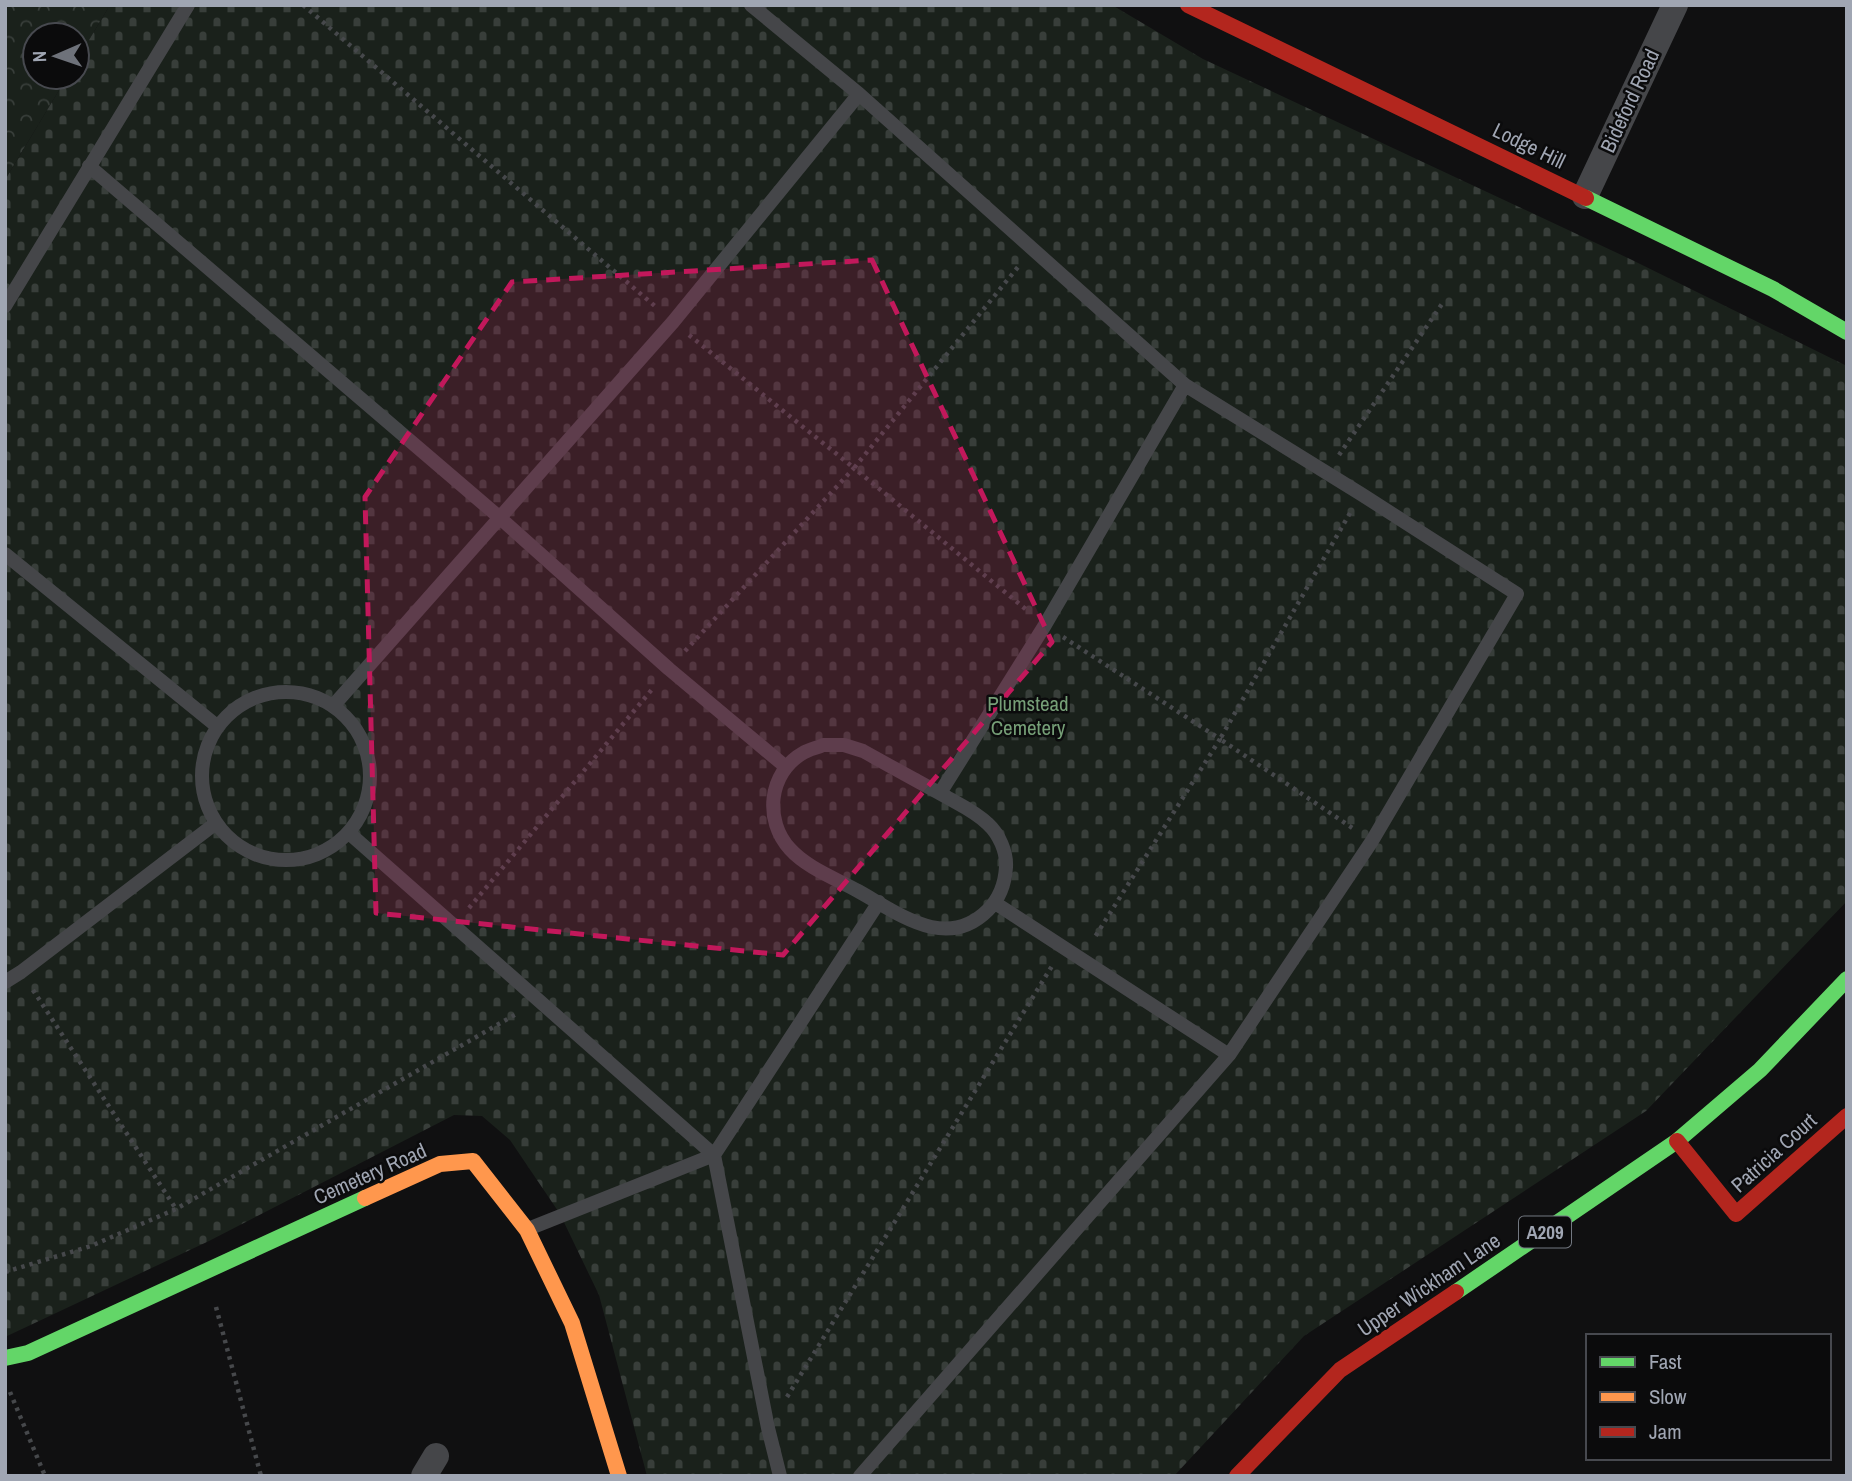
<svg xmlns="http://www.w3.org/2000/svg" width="1852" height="1481" viewBox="0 0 1852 1481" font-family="'Archivo Narrow',sans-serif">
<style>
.forest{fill:url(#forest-crowns)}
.cemetery{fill:url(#cemetery-stones)}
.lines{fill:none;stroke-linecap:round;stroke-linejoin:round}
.path{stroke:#46484b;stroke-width:4.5;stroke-dasharray:3.5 5;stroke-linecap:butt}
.lane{stroke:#454649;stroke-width:14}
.street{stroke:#454649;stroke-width:26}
.fast{stroke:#63d668;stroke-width:16}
.slow{stroke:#ff974d;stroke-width:16}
.jam{stroke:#b3261e;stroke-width:16}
.marked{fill:#c2185b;fill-opacity:0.2;stroke:#c2185b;stroke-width:5;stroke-dasharray:14 9;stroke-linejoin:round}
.labels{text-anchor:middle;stroke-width:5;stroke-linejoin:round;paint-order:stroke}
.shield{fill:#0b0b0c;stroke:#737881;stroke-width:2}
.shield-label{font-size:19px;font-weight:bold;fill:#a0a6b3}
.street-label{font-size:21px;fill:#a0a6b3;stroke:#0b0b0c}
.park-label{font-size:21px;fill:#769f77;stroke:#0b0b0c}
</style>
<defs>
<pattern id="forest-crowns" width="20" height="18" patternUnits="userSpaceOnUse" patternTransform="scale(1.75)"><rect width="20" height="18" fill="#1a211b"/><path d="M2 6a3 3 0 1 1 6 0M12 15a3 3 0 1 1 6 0" fill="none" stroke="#383e3a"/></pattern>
<pattern id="cemetery-stones" width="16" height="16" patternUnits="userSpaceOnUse" patternTransform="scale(1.75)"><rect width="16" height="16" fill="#1a211b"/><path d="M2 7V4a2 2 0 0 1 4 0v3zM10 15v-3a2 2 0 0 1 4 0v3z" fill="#383e3a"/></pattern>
</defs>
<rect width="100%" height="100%" fill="#101011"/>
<path class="forest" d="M 5,5 L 110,5 L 77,60 L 77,35 L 35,35 L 35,77 L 67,77 L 5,180 Z"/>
<path class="cemetery" d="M 110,5 L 1112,5 L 1203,59 L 1630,259 L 1847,366 L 1847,901 L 1646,1111 L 1304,1336 L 1174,1476 L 647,1476 L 599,1295 L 560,1214 L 510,1140 L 482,1116 L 454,1115 L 209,1241 L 5,1337 L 5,180 L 67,77 L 77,77 L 77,60 Z"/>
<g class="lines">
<path class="path" d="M 303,5 L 656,307
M 689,335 L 854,468 L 1018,267
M 1339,455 L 1444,301
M 1350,513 L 1220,739 L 1354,829
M 1063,637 L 1220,739 L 1093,940
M 685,651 L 854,468 L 1028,611
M 469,908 L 654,687
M 33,990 L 176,1209
M 5,1272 L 91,1246 L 176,1209 L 518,1013
M 216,1307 L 261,1476
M 10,1392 L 45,1476
M 787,1397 L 1052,966"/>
<path class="lane" d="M 751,5 L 859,94 L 1185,385 L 1361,494 L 1517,594 L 1372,841 L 1229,1055 L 860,1476
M 89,166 L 499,517 L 669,669 L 786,767
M 5,306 L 188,5
M 5,554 L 218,727
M202 776a84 84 0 1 1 168 0a84 84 0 1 1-168 0Z
M 333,706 L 673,322 L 859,94
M 823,745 L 844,745 L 863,751 C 890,766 917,781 943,795 C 958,804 975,811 988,824 C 999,834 1007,852 1006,867 C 1005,884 1000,898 988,910 C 946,952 898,913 858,891 C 837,879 807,868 790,849 C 764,821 768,773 803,753 C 809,749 817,748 823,745 Z
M 940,793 L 1045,625 L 1185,385
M 349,833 L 714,1155 L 768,1428 L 780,1476
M 995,903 L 1229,1055
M 5,982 L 21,972 L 216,823
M 528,1229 L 714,1155 L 879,902"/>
<path class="street" d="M 1585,196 L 1675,5
M 424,1476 L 436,1456"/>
<path class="fast" d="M 1586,198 L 1773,289 L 1847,332
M 1456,1292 L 1677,1141 L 1760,1070 L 1847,979
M 5,1358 L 28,1353 L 365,1198"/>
<path class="slow" d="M 365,1198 L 440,1164 L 473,1161 L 527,1230 L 572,1323 L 619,1476"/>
<path class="jam" d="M 1188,5 L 1586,198
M 1677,1141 L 1736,1214 L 1847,1116
M 1237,1476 L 1340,1370 L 1456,1292"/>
</g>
<path class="marked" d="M 872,260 L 1052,642 L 783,955 L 376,913 L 365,497 L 512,282 Z"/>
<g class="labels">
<rect class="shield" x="1519" y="1216.5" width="52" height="31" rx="5"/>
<g class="shield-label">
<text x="1545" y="1239">A209</text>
</g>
<g class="street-label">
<text transform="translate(1630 101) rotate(-65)" y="7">Bideford Road</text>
<text transform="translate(1529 146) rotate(26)" y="7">Lodge Hill</text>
<text transform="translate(1774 1153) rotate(-42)" y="7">Patricia Court</text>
<text transform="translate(370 1174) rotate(-24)" y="7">Cemetery Road</text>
<text transform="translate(1429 1285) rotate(-34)" y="7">Upper Wickham Lane</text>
</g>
<g class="park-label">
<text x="1028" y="711">Plumstead<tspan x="1028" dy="24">Cemetery</tspan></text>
</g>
</g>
<rect width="1852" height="1481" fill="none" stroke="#a0a6b3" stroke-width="14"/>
<rect x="1586" y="1334" width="245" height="126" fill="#0b0b0c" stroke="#47494f" stroke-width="2"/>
<rect x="1600" y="1357" width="35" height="10" fill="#63d668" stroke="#47494f" stroke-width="2"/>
<text x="1649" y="1369" font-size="21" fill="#a0a6b3">Fast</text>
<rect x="1600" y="1392" width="35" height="10" fill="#ff974d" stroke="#47494f" stroke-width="2"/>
<text x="1649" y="1404" font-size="21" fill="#a0a6b3">Slow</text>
<rect x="1600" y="1427" width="35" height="10" fill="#b3261e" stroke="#47494f" stroke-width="2"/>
<text x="1649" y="1439" font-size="21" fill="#a0a6b3">Jam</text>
<g transform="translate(56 56) rotate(268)"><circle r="33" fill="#0b0b0c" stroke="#47494f" stroke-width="2"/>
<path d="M0-5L12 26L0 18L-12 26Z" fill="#6e727a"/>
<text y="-10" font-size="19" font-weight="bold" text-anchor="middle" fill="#a0a6b3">N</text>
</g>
</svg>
